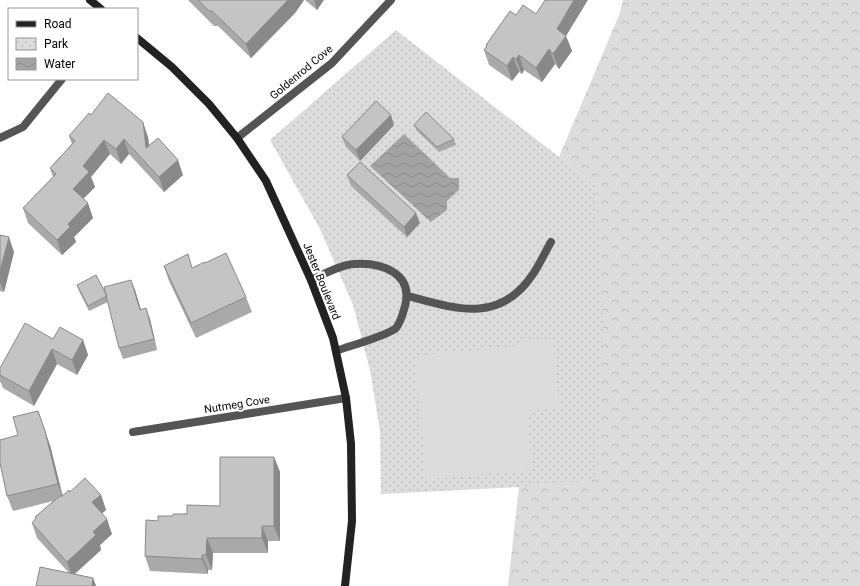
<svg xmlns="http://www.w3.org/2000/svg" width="860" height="586" viewBox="0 0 860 586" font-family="Roboto,sans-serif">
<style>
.forest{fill:url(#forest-crowns)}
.park{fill:url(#park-dots)}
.pitch{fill:#dcdcdc}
.water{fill:url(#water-waves)}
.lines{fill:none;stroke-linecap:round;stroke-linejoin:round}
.lane{stroke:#555;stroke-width:8}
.street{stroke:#555;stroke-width:8}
.secondary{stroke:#222;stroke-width:8}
.wall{fill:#a9a9a9}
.shaded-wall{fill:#898989}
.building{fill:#c4c4c4;stroke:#898989}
.labels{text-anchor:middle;stroke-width:4;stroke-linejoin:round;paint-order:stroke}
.street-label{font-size:11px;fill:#000;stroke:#fff}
</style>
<defs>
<pattern id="forest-crowns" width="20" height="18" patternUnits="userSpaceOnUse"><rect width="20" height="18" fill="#dcdcdc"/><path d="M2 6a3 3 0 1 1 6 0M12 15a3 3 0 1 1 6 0" fill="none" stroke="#bbb"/></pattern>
<pattern id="park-dots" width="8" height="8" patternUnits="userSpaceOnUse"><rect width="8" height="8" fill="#dcdcdc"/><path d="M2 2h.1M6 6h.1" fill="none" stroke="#bbb" stroke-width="1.8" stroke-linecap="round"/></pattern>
<pattern id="water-waves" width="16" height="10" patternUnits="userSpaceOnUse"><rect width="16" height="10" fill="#a3a3a3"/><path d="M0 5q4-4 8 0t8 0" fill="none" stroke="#8b8b8b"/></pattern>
</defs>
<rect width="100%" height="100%" fill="#fff"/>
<path class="forest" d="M 623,0 L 860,0 L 860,586 L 508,586 L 519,487 L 597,478 L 596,186 L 559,157 L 620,13 Z"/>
<path class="park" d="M 396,30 L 596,186 L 603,321 L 597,479 L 519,487 L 381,494 L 380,431 L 370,370 L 353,305 L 320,229 L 270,140 Z"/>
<path class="pitch" d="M 553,339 L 559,408 L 527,411 L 532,470 L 426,479 L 415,356 L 521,346 L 521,342 Z"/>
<path class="water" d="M 404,134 L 450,178 L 459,178 L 459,190 L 447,201 L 447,210 L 431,222 L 370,166 Z"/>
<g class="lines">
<path class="lane" d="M 311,280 C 324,274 340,265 354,264 C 381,262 414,273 405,306 C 403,313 401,322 396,328 C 387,336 349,346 336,351
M 408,296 C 456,309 500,324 533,274 C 540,264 545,252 551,242"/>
<path class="street" d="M 0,138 L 23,127 L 62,79
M 237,138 L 332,63 L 391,0
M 133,432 L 346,398"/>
<path class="secondary" d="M 90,0 L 101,9
M 137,38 L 172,67 L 209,104 L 237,138 L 266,181 L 311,280 L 333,338 L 346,398 L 351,444 L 352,521 L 345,586"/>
</g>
<path class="wall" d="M 188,0 L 304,0 L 295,13 L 251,58 L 218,26 L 214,26 Z
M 305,0 L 324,0 L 317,10 Z
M 536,14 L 566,36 L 572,51 L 559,69 L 555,64 L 542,82 L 524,70 L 522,74 L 519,72 L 512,81 L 489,65 L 484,50 L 486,47 L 486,45 L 516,15 Z
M 91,115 L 148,137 L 149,145 L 183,175 L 164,192 L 129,154 L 121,164 L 110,154 L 91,177 L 95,187 L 83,199 L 93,218 L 74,237 L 76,242 L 62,255 L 28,223 L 23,208 L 53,177 L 50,168 L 72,144 L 69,136 Z
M 394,125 L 360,161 L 346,147 L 342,137 Z
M 414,125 L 454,139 L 456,145 L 439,152 L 416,130 Z
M 347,175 L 420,223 L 407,237 L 351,186 Z
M 0,235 L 14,252 L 4,292 L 0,291 Z
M 205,263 L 246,297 L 252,312 L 196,338 L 169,281 L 164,266 L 193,268 Z
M 77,285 L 106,294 L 135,290 L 141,310 L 150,319 L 157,350 L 123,359 L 119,348 L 108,302 L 89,311 L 79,291 Z
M 53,339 L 83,340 L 88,355 L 77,375 L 57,364 L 34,406 L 3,388 L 0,381 L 0,368 Z
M 50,445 L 63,496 L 70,492 L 101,495 L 106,510 L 102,513 L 112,534 L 100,545 L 101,550 L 75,574 L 93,578 L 96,586 L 36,586 L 69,573 L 37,538 L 32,523 L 36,519 L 35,517 L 53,501 L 13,511 L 7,496 Z
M 274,457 L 280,472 L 280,541 L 268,541 L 268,553 L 213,553 L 212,570 L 208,570 L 208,574 L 150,571 L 145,556 L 158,521 L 173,516 L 220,506 Z"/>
<path class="shaded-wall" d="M 288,0 L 304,0 L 295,13 L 251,58 L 246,44 Z
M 314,0 L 324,0 L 317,10 Z
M 574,0 L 588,0 L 566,36 L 572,51 L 559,69 L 553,54 L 557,29 Z
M 549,49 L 555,64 L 542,82 L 536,68 Z
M 519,55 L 524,70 L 522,74 L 516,59 Z
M 513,57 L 519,72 L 512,81 L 507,66 Z
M 391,115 L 394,125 L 360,161 L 356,150 Z
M 143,122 L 148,137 L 151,162 L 146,148 Z
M 124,139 L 129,154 L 121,164 L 116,149 Z
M 104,140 L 110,154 L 91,177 L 95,187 L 78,204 L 73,189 L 83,166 Z
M 178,160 L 183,175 L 164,192 L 159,177 Z
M 88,203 L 93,218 L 74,237 L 76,242 L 62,255 L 57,240 L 68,224 Z
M 416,213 L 420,223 L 407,237 L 404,227 Z
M 9,237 L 14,252 L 4,292 L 0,282 L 0,271 Z
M 131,280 L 135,290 L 144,320 L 140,310 Z
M 146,308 L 150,319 L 157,350 L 154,339 Z
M 83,340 L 88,355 L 77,375 L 72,360 Z
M 52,349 L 57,364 L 34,406 L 29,391 Z
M 38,411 L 50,445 L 63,499 L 58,484 Z
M 274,457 L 280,472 L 280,541 L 274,526 Z
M 101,495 L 106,510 L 98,517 L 92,502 Z
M 107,519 L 112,534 L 100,545 L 101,550 L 72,576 L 67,562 L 93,532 Z
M 262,526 L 268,541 L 268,553 L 262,538 Z
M 207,538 L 213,553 L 212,570 L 206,555 Z
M 202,555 L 208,570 L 208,574 L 202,559 Z
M 93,578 L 96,586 L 92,586 Z"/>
<path class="building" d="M 198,0 L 288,0 L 246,44 L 212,11 L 209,11 Z
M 545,0 L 574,0 L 557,29 L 566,36 L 553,54 L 549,49 L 536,68 L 519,55 L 516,59 L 513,57 L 507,66 L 484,50 L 487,46 L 486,45 L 510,11 L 516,15 L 523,5 L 536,14 Z
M 108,93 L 143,122 L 146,148 L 158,138 L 178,160 L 159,177 L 124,139 L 116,149 L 104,140 L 83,166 L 89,172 L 73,189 L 88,203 L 68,224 L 70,227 L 57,240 L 23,208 L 56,174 L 50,168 L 75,141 L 69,136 L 89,113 L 91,115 Z
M 376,101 L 391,115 L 356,150 L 342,137 Z
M 426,112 L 454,139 L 437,147 L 414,125 Z
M 360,162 L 416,213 L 404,227 L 347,175 Z
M 0,235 L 9,237 L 0,271 Z
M 226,253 L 246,297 L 191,323 L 164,266 L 188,254 L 192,268 L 205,262 L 205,263 Z
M 96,275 L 107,296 L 88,306 L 77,285 Z
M 131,280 L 140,310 L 146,308 L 154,339 L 119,348 L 104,287 Z
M 25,323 L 53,339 L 60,327 L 83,340 L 72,360 L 52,349 L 29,391 L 0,375 L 0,368 Z
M 38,411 L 45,431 L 58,484 L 7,496 L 0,463 L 0,440 L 18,435 L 13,417 Z
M 220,457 L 274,457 L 274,526 L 262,526 L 262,538 L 207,538 L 206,555 L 202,555 L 202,559 L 145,556 L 146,520 L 158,521 L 158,516 L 173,516 L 173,514 L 187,514 L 187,505 L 220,506 Z
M 85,478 L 101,495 L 92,502 L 107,519 L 93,532 L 96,535 L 67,562 L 32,523 L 36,518 L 35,517 L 61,495 L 61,497 L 69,490 L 70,492 Z
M 40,567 L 93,578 L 92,586 L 36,586 Z"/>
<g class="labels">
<g class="street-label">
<text transform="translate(301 72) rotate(-40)" y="4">Goldenrod Cove</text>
<text transform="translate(322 281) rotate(68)" y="4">Jester Boulevard</text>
<text transform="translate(237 404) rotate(-9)" y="4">Nutmeg Cove</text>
</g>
</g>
<rect x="8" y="8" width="130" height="72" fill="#ffffff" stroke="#999999"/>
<rect x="16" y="21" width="20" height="6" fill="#222222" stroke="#999999"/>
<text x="44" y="28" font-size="12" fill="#000000">Road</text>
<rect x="16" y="38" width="20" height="12" fill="url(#park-dots)" stroke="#999999"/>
<text x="44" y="48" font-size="12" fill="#000000">Park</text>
<rect x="16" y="58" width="20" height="12" fill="url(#water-waves)" stroke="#999999"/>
<text x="44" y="68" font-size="12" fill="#000000">Water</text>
</svg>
